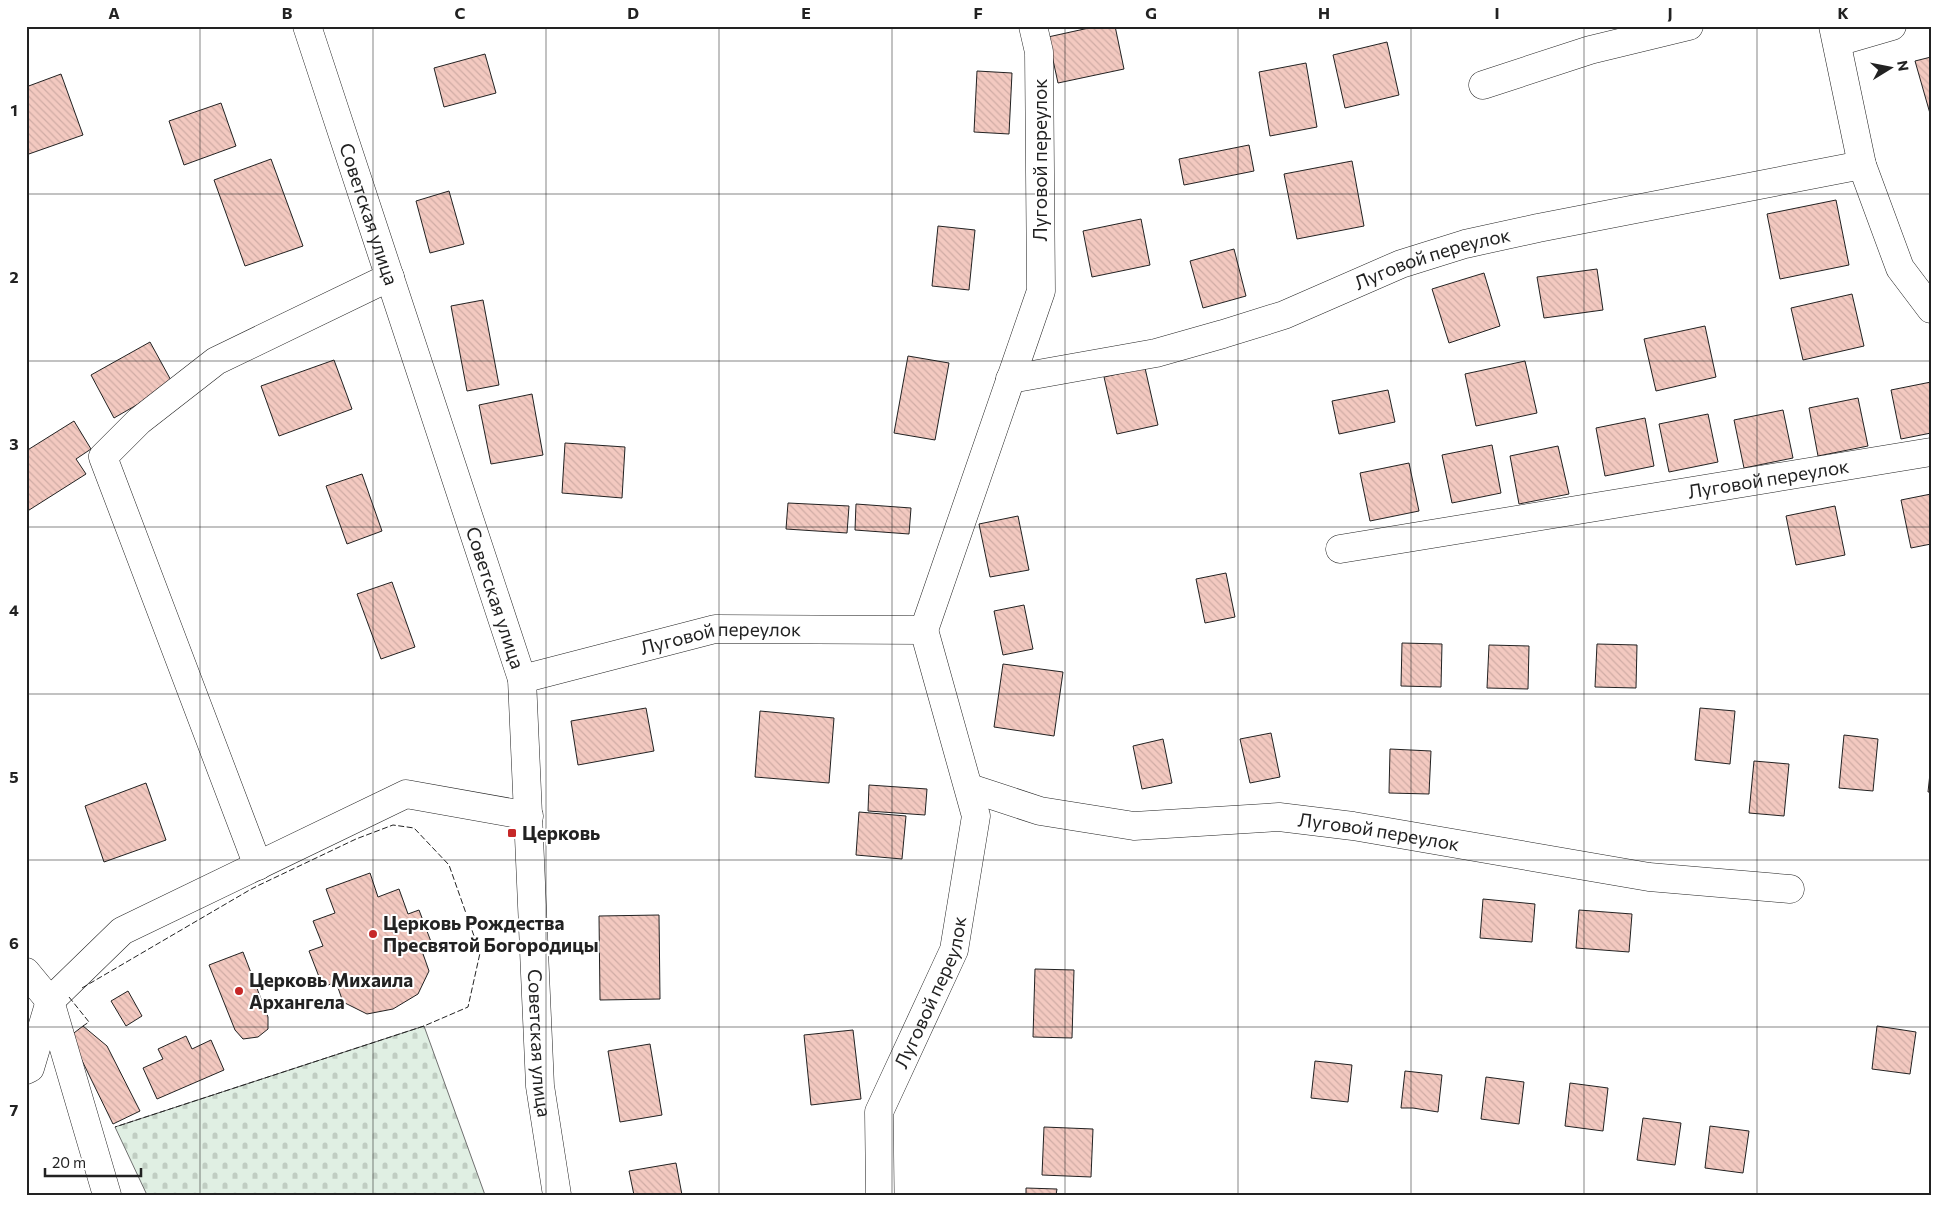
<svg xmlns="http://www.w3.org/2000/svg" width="1957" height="1221" viewBox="0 0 1957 1221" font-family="Commissioner,sans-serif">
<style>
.cemetery{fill:url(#cemetery-stones);stroke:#6f6f6f}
.building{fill:url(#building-back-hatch);stroke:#222}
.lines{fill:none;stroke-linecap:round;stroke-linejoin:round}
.minor-casing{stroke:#222;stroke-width:29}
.minor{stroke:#fff;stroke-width:28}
.fence{stroke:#222;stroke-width:1;stroke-dasharray:6 2.5;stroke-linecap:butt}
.grid{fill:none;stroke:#222;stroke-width:1;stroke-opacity:0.55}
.poi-dot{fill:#c62828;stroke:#fff;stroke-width:2}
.labels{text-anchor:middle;stroke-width:4;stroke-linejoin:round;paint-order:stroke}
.street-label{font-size:19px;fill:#222;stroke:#fff}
.poi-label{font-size:19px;font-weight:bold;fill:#222;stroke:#fff;text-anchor:start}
.neatline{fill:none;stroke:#222;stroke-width:2}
.grid-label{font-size:16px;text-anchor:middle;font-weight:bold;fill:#222}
</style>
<defs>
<pattern id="cemetery-stones" width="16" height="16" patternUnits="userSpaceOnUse" patternTransform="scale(1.25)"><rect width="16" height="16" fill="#e0efe3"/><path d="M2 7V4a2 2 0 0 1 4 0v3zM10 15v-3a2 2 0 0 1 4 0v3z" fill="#c0cdc2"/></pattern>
<pattern id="building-back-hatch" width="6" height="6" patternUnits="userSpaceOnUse" patternTransform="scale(1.25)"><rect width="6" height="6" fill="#f3c9c0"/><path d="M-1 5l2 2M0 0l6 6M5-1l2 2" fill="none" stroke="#d0aca5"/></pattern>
</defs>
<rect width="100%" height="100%" fill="#fff"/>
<path class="cemetery" d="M 424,1026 L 485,1195 L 147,1195 L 115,1127 Z"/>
<path class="building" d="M 1098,26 L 1115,26 L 1124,69 L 1058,83 L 1048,37 Z
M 1387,42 L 1399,95 L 1345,108 L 1333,55 Z
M 485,54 L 496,93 L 444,107 L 434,68 Z
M 1931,57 L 1931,117 L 1915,61 Z
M 1306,63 L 1317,127 L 1270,136 L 1259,72 Z
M 977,71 L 1012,73 L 1009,134 L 974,132 Z
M 61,74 L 83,135 L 26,155 L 26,87 Z
M 221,103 L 236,146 L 184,165 L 169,121 Z
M 1249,145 L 1254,171 L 1184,185 L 1179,159 Z
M 271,159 L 303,246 L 245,266 L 214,180 Z
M 1352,161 L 1364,226 L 1297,239 L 1284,174 Z
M 449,191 L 464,244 L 430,253 L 416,201 Z
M 1836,200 L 1849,265 L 1780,279 L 1767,214 Z
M 1141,219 L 1150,265 L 1092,277 L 1083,231 Z
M 938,226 L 975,230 L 969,290 L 932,286 Z
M 1234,249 L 1246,296 L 1203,308 L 1190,261 Z
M 1597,269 L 1603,310 L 1544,318 L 1537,277 Z
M 1484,273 L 1500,326 L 1449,343 L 1432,289 Z
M 1852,294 L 1864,346 L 1803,360 L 1791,308 Z
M 483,300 L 499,385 L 467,391 L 451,306 Z
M 1705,326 L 1716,377 L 1656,391 L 1644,339 Z
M 150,342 L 173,384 L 114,418 L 91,375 Z
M 908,356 L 949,363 L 935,440 L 894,433 Z
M 334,360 L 352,409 L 279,436 L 261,386 Z
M 1525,361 L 1537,413 L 1476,426 L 1465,374 Z
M 1145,368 L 1158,425 L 1117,434 L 1104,377 Z
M 1931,382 L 1931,433 L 1901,439 L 1891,390 Z
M 1388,390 L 1395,422 L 1339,434 L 1332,401 Z
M 532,394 L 543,455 L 491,464 L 479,405 Z
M 1858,398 L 1868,446 L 1818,456 L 1809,408 Z
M 1783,410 L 1793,458 L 1744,468 L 1734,420 Z
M 1708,414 L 1718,462 L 1669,472 L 1659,424 Z
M 1645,418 L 1654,466 L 1605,476 L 1596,428 Z
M 74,421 L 91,449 L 76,459 L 86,474 L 26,512 L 26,451 Z
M 565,443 L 625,447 L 622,498 L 562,493 Z
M 1492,445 L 1501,493 L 1452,503 L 1442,455 Z
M 1558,446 L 1569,494 L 1519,504 L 1510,456 Z
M 1409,463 L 1419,511 L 1370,521 L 1360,473 Z
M 362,474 L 382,531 L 347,544 L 326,486 Z
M 1931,494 L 1931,544 L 1911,548 L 1901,500 Z
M 788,503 L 849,506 L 847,533 L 786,529 Z
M 856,504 L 911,508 L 909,534 L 855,530 Z
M 1835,506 L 1845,555 L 1796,565 L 1786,516 Z
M 1018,516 L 1029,570 L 990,577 L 979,524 Z
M 1226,573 L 1235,617 L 1205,623 L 1196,579 Z
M 392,582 L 415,647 L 381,659 L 357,594 Z
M 1024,605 L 1033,649 L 1003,655 L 994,611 Z
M 1402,643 L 1442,644 L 1441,687 L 1401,686 Z
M 1597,644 L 1637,645 L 1636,688 L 1595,687 Z
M 1489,645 L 1529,646 L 1528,689 L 1487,688 Z
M 1003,664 L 1063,672 L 1054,736 L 994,727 Z
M 646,708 L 654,751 L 578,765 L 571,721 Z
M 1700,708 L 1735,711 L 1730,764 L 1695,760 Z
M 760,711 L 834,718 L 829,783 L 755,777 Z
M 1271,733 L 1280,777 L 1250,783 L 1240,739 Z
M 1844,735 L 1878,739 L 1873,791 L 1839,788 Z
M 1163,739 L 1172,783 L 1142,789 L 1133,746 Z
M 1390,749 L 1431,751 L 1429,794 L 1389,793 Z
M 1754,761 L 1789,764 L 1784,816 L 1749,813 Z
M 1931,764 L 1931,792 L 1928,792 Z
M 146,783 L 166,840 L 104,862 L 85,806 Z
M 869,785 L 927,789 L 925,815 L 868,811 Z
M 859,812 L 906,816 L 902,859 L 856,855 Z
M 370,873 L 378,897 L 399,889 L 408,914 L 419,910 L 433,947 L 422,951 L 429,971 L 418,994 L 393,1009 L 367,1014 L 343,1002 L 336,982 L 323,987 L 309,951 L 323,946 L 313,921 L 335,913 L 326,889 Z
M 1483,899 L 1535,904 L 1532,942 L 1480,938 Z
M 1579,910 L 1632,914 L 1629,952 L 1576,948 Z
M 659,915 L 660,999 L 600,1000 L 599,916 Z
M 243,952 L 268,1017 L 268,1029 L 258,1037 L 243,1039 L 235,1030 L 209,965 Z
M 1035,969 L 1074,970 L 1072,1038 L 1033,1037 Z
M 128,991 L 142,1016 L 126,1026 L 111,1001 Z
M 83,1026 L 107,1046 L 140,1111 L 113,1124 L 70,1036 Z
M 1877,1026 L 1916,1032 L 1910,1074 L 1872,1069 Z
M 853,1030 L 861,1099 L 811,1105 L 804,1035 Z
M 186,1036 L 192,1049 L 211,1040 L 224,1070 L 157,1099 L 143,1068 L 163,1059 L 158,1049 Z
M 650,1044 L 662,1115 L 620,1122 L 608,1051 Z
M 1315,1061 L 1352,1065 L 1348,1102 L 1311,1098 Z
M 1405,1071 L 1442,1075 L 1438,1112 L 1413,1108 L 1401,1108 Z
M 1486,1077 L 1524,1082 L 1519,1124 L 1481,1119 Z
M 1570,1083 L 1608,1088 L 1603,1131 L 1565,1126 Z
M 1643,1118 L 1681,1123 L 1675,1165 L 1637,1160 Z
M 1710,1126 L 1749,1131 L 1743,1173 L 1705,1168 Z
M 1044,1127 L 1093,1129 L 1091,1177 L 1042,1175 Z
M 676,1163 L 682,1195 L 634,1195 L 629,1171 Z
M 1026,1188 L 1057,1189 L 1056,1195 L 1026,1195 Z"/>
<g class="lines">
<g class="minor-casing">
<g id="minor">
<path id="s1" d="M 307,26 L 522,679 L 540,1086 L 557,1195"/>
<path d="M 1833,26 L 1862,165 L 1900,268 L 1931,309"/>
<path d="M 1837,42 L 1892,26"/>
<path d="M 1483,85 L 1590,50 L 1689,26"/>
<path id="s2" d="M 1010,379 L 1156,353 L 1223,334 L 1284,315 L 1401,264 L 1465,244 L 1538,228 L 1862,165"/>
<path id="s3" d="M 1340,549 L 1931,452"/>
<path id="s4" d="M 522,679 L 715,629 L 924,630 L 1041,291 L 1039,52 L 1033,26"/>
<path id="s5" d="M 970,788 L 1040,811 L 1134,826 L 1279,817 L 1353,826 L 1649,877 L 1790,889"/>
<path d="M 258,866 L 103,457 L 139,421 L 216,361 L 390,277"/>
<path d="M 26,972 L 50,1001 L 107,1195"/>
<path d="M 26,1070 L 30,1068 L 50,1001 L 122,931 L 406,794 L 529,816"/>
<path id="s6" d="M 880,1195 L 879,1112 L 954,950 L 976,816 L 924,630"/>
</g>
</g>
<use href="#minor" class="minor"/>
<path class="fence" d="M 82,988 L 253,888 L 356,839 L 393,825 L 414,828 L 449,865 L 480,953 L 468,1007 L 424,1026 L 115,1127
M 69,997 L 89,1022 L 83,1026"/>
</g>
<path class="grid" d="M 200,26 L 200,1195M 373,26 L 373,1195M 546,26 L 546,1195M 719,26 L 719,1195M 892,26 L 892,1195M 1065,26 L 1065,1195M 1238,26 L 1238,1195M 1411,26 L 1411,1195M 1584,26 L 1584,1195M 1757,26 L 1757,1195M 26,194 L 1931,194M 26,361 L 1931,361M 26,527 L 1931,527M 26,694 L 1931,694M 26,860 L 1931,860M 26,1027 L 1931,1027"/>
<g class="poi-dot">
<rect x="507" y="828" width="10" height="10" rx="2.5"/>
<circle cx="373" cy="934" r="5"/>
<circle cx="239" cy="991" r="5"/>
</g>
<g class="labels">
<g class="street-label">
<text transform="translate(1040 160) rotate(-90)" y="7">Луговой переулок</text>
<text dy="7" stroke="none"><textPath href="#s1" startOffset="198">Советская улица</textPath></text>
<text dy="7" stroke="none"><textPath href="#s2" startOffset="441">Луговой переулок</textPath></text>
<text dy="7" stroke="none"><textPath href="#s3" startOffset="434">Луговой переулок</textPath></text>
<text dy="7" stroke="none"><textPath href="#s1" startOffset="602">Советская улица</textPath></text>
<text dy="7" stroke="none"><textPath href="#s4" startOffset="204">Луговой переулок</textPath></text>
<text dy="7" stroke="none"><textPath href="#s5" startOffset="415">Луговой переулок</textPath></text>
<text dy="7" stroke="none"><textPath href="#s6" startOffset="214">Луговой переулок</textPath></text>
<text dy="7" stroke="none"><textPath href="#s1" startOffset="1052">Советская улица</textPath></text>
</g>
<g class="poi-label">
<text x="522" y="840">Церковь</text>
<text x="383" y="930">Церковь Рождества<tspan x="383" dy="22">Пресвятой Богородицы</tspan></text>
<text x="249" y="987">Церковь Михаила<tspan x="249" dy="22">Архангела</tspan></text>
</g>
</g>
<rect width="1957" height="1221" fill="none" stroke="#ffffff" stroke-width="55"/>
<g transform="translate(1890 68) rotate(80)" stroke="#ffffff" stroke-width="4" paint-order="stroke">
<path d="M0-4L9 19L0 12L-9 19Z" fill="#222222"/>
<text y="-8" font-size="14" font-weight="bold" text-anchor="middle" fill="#222222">N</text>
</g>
<path d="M45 1168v8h96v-8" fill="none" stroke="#222222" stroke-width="2.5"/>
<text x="52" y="1168" font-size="15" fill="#222222" stroke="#ffffff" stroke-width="4" paint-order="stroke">20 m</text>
<rect x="28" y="28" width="1902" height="1166" class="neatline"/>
<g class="grid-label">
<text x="114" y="19">A</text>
<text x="287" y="19">B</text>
<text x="460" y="19">C</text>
<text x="633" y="19">D</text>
<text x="806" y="19">E</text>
<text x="978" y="19">F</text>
<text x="1151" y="19">G</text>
<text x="1324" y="19">H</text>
<text x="1497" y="19">I</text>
<text x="1670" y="19">J</text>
<text x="1843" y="19">K</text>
<text x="14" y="116">1</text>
<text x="14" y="283">2</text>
<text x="14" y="450">3</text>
<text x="14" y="616">4</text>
<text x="14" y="783">5</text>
<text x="14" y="949">6</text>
<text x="14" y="1116">7</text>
</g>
</svg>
